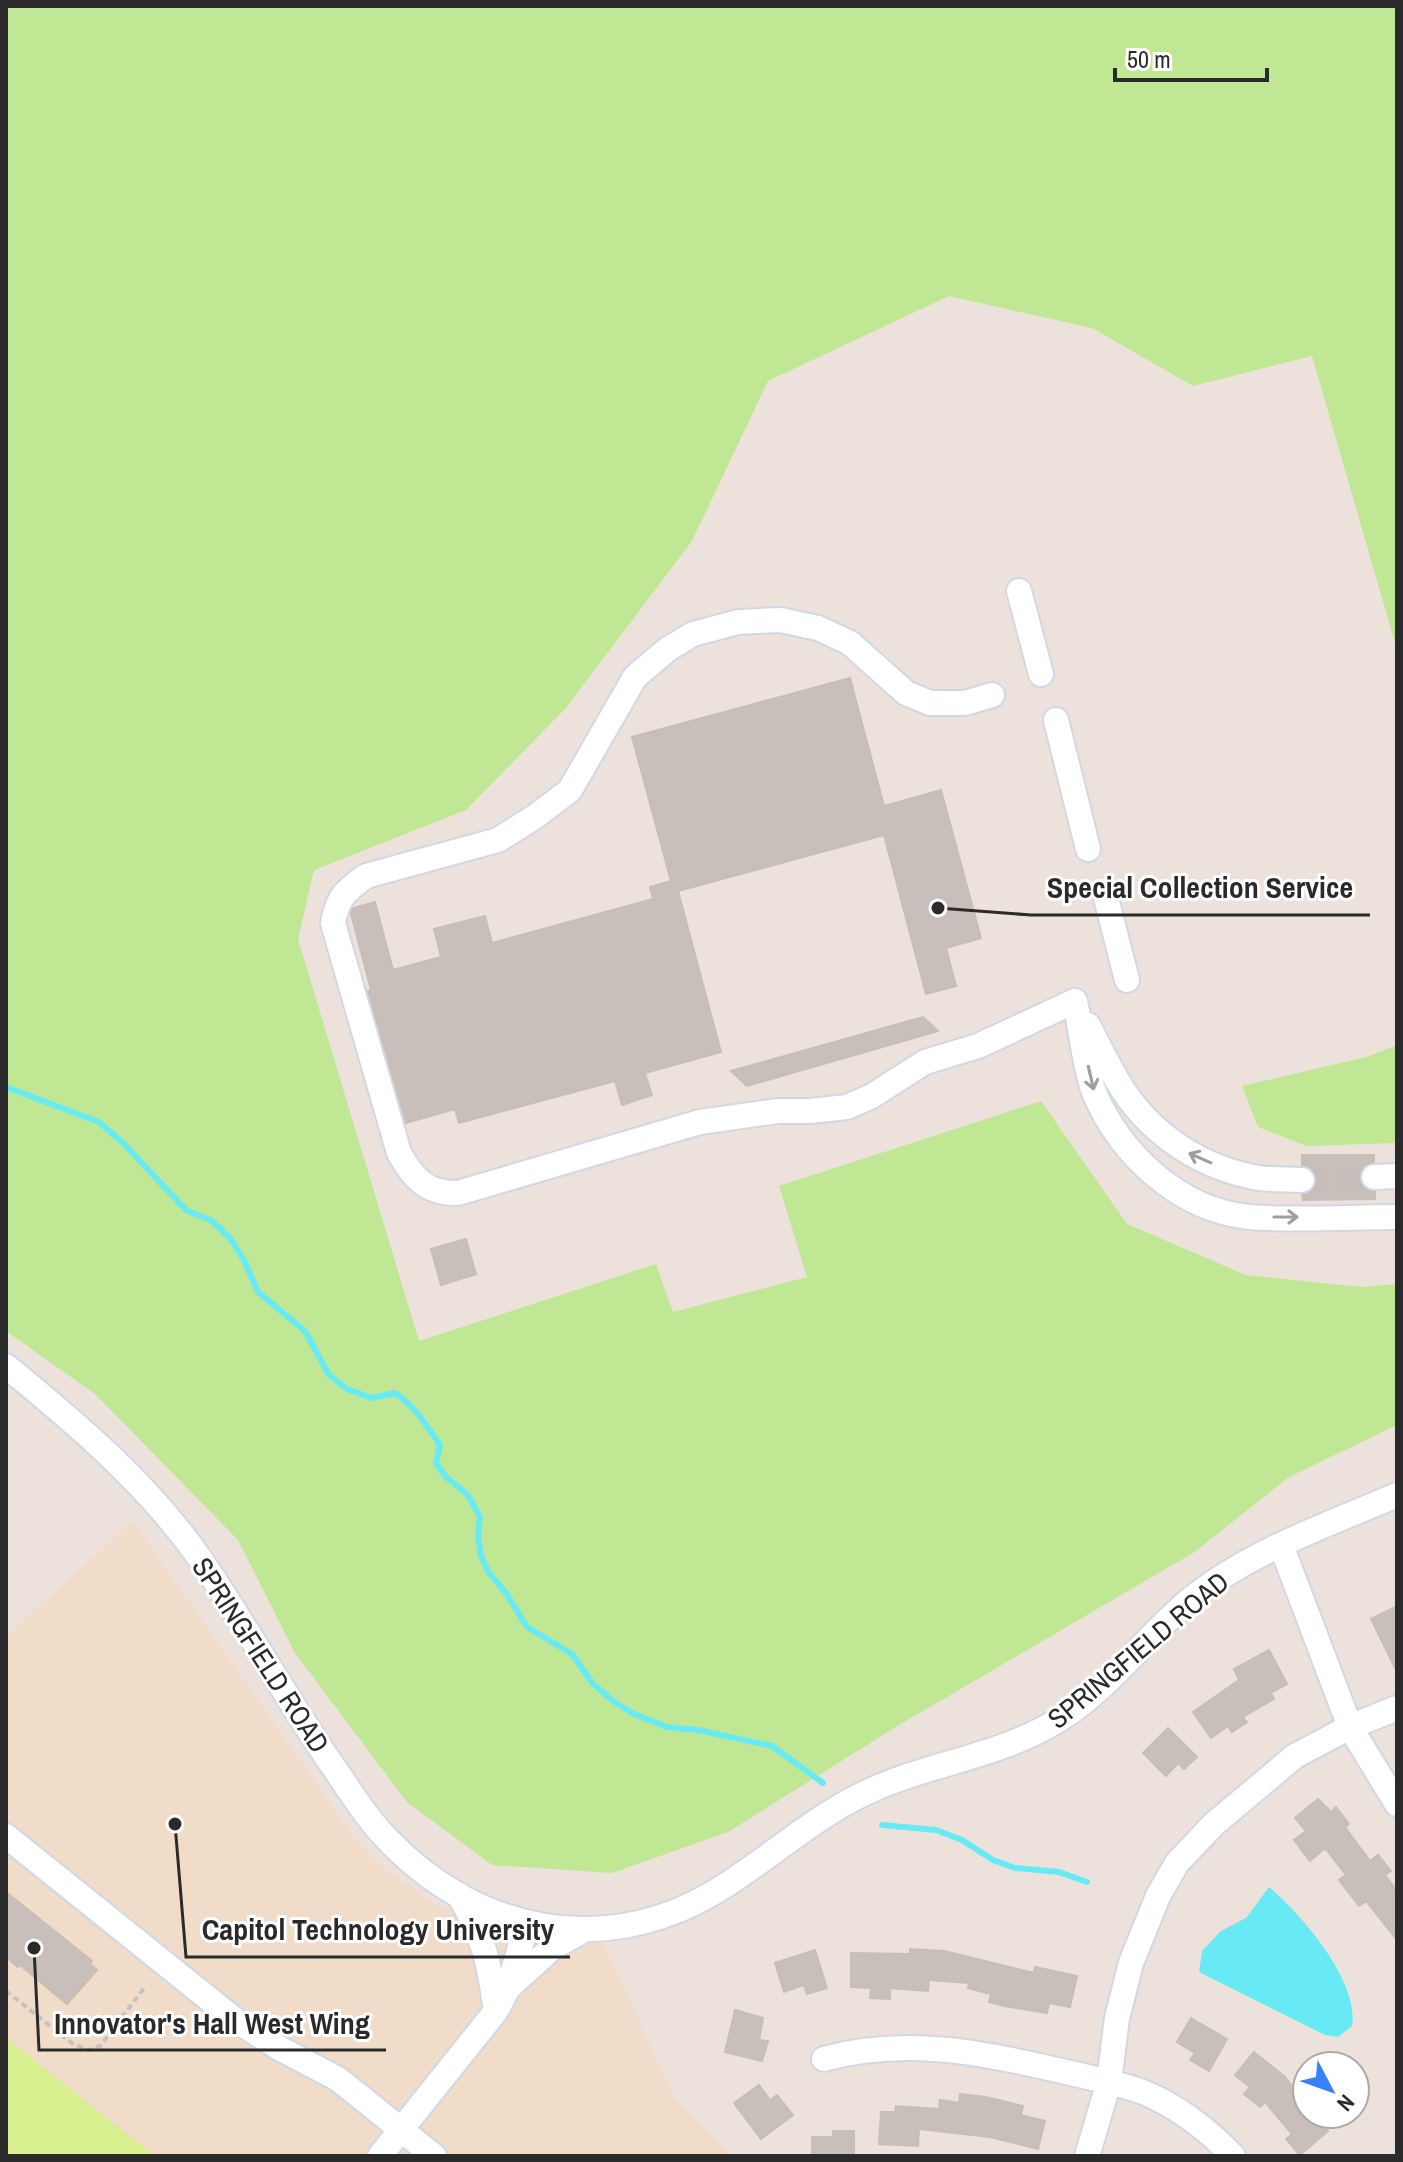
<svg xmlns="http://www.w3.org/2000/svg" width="1403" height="2162" viewBox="0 0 1403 2162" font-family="'Archivo Narrow',sans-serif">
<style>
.education{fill:#f0dcc9}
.green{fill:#c0e794}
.pitch{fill:#d8ef8f}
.water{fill:#68eaf5}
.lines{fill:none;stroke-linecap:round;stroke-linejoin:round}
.stream{stroke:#68eaf5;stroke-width:6}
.building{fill:#c8bfbb;stroke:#c8beb5;stroke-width:2}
.minor-tunnel{stroke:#c6bdb8;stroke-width:24;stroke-dasharray:24 12;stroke-linecap:butt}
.minor-casing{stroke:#d0d8e4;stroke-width:28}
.path{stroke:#c3c3c3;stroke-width:4;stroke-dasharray:6 4;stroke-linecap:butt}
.minor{stroke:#fff;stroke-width:24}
.oneway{stroke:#9f9f9f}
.labels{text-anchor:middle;stroke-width:6;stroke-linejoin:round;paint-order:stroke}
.street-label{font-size:28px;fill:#2a2a2a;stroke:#fff}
.leader{fill:none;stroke:#2a2a2a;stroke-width:3}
.callout-dot{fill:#2a2a2a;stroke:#fff;stroke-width:3}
.callout-label{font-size:30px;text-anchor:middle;font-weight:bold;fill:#2a2a2a;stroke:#fff;stroke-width:6;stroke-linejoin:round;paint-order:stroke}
</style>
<rect width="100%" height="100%" fill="#ede2db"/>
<path class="education" d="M 133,1521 L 356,1840 L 380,1865 L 436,1905 L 534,1935 L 604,1944 L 674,2097 L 732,2156 L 6,2156 L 6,1636 Z"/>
<path class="green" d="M 6,6 L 1397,6 L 1397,650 L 1312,356 L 1193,386 L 1092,328 L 949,296 L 768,381 L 692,541 L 565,709 L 466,810 L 314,870 L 298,939 L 419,1341 L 656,1264 L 673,1312 L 807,1277 L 779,1186 L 1041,1101 L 1127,1224 L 1246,1275 L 1361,1287 L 1397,1284 L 1397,1425 L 1289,1477 L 1193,1553 L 899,1725 L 728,1832 L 612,1873 L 492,1865 L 407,1802 L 295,1653 L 238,1540 L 95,1394 L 6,1331 Z
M 1397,1045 L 1397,1143 L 1306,1146 L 1258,1127 L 1242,1086 L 1366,1057 Z"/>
<path class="pitch" d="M 6,2038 L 155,2156 L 6,2156 Z"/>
<path class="water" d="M 1269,1887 C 1301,1914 1360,1982 1352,2026 L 1338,2037 L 1325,2035 L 1199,1972 L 1202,1951 L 1221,1931 L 1246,1918 Z"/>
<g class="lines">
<path class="stream" d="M 6,1087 L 99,1122 L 123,1143 L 186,1210 L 212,1221 L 231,1239 L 245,1262 L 258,1292 L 305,1331 L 329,1375 L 347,1389 L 372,1398 L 395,1393 C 416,1407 426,1425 440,1445 L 436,1463 L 446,1477 L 467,1494 L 480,1517 L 478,1536 L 481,1556 L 489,1573 L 506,1593 L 527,1627 L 572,1654 L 593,1684 L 616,1703 L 634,1714 L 667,1727 L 698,1730 L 772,1746 L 823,1783
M 882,1825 L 936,1830 L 962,1840 L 993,1860 L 1015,1868 L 1059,1872 L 1087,1882"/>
</g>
<path class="building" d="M 850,678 L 884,806 L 941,790 L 981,938 L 946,948 L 956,986 L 926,994 L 884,835 L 678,891 L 721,1052 L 645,1073 L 652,1095 L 622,1105 L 615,1081 L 459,1123 L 455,1109 L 406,1123 L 368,991 L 371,990 L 351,914 L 353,908 L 375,902 L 393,970 L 441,957 L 434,929 L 485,916 L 492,943 L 653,899 L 650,887 L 671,881 L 632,737 Z
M 923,1017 L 938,1031 L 747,1086 L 731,1071 Z
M 1302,1155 L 1374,1155 L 1374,1162 L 1365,1165 L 1359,1177 L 1362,1186 L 1375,1192 L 1375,1199 L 1303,1200 L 1302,1195 L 1314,1189 L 1317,1180 L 1311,1168 L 1302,1165 Z
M 466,1239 L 476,1274 L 441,1285 L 431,1249 Z
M 1397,1606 L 1397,1672 L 1371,1619 Z
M 1269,1650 L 1287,1684 L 1271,1693 L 1274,1699 L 1243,1717 L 1247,1722 L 1232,1732 L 1228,1726 L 1211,1738 L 1193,1712 L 1239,1680 L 1234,1669 Z
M 1168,1728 L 1197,1757 L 1184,1769 L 1178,1763 L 1166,1776 L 1143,1753 Z
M 1318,1799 L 1331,1812 L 1336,1807 L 1349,1824 L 1345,1827 L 1370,1861 L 1378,1855 L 1391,1871 L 1385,1875 L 1397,1891 L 1397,1940 L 1366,1901 L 1359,1906 L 1339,1880 L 1346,1875 L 1325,1848 L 1310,1861 L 1294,1840 L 1306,1831 L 1295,1818 Z
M 6,1892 L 92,1961 L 90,1964 L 97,1970 L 67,2004 L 20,1965 L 18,1967 L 6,1957 Z
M 910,1949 L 944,1951 L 1034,1973 L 1035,1967 L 1077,1976 L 1070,2007 L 1049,2003 L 1047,2013 L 1004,2006 L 989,2002 L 991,1994 L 968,1988 L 969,1983 L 929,1980 L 928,1991 L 890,1988 L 890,1999 L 870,1998 L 871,1988 L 851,1987 L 851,1953 L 910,1954 Z
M 815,1950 L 827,1988 L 807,1994 L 804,1985 L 784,1992 L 775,1963 Z
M 735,2010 L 763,2018 L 759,2040 L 768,2041 L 762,2061 L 725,2052 Z
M 1191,2018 L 1227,2039 L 1209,2071 L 1190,2060 L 1195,2053 L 1177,2042 Z
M 1254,2052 L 1285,2077 L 1307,2106 L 1307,2114 L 1314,2114 L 1328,2131 L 1300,2155 L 1286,2139 L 1292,2134 L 1265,2102 L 1260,2107 L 1244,2094 L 1250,2087 L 1235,2075 Z
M 759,2085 L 770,2100 L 777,2095 L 793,2115 L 761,2139 L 734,2103 Z
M 960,2094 L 986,2097 L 1023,2106 L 1021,2115 L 1045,2121 L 1038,2149 L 990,2137 L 919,2129 L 918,2146 L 879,2144 L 881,2112 L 895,2112 L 896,2106 L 939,2109 L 940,2100 L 959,2103 Z
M 833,2131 L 854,2131 L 854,2156 L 812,2156 L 812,2137 L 833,2137 Z"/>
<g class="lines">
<path class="minor-tunnel" d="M 1302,1180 L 1374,1177"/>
<g class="minor-casing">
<path id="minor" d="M 1019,591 L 1041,674
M 992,695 L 965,703 L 930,703 L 906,693 L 850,643 L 818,628 L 780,620 L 738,622 L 693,634 L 668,649 L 635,677 L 570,790 L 536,816 L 498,840 L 366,876 C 344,892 338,897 333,923 L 399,1153 C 413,1178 427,1194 458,1193 L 700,1122 L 778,1111 L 810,1111 L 847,1107 L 872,1096 L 925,1062 L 978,1046 L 1075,1001
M 1056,720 L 1088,849
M 1106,898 L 1127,980
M 1075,1001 C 1081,1029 1084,1066 1094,1092 C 1120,1154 1179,1210 1249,1217 C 1298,1221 1349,1217 1397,1217
M 1088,1025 C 1099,1046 1110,1070 1123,1090 C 1154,1137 1204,1169 1259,1178 C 1273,1180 1288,1179 1302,1180
M 1374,1177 L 1397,1176
M 6,1366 C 77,1424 148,1484 201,1560 C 246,1626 285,1696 330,1762 C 349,1789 366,1818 389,1841 C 477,1932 602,1958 713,1893 C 764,1863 808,1821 861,1795 C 925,1763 999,1758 1060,1719 C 1111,1687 1145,1637 1191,1599 C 1251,1551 1327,1525 1397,1495
M 1281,1545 L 1350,1727 L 1397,1804
M 6,1836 L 234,2019 L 279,2048 L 338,2079 L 434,2156
M 459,1895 C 484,1937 489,1962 496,2011
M 510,1986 L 552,1948 L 584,1930
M 824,2059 C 905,2036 986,2053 1066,2072 C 1091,2078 1119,2083 1143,2092 C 1177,2106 1208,2130 1233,2156
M 380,2156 L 496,2011 L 508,1988 L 527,1924
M 1087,2156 L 1109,2082 L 1117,2018 L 1131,1963 L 1158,1896 L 1177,1863 L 1214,1824 L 1295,1756 L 1350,1727 L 1397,1708"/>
</g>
<path class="path" d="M 6,1991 L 73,2044 L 89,2050 L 100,2046 L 145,1987"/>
<use href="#minor" class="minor"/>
</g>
<defs><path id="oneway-shaft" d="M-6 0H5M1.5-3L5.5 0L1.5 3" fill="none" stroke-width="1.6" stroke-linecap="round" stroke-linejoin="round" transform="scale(2)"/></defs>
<g class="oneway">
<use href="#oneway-shaft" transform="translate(1091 1078) rotate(77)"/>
<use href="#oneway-shaft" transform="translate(1200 1158) rotate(-156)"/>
<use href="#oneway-shaft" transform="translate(1286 1217)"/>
</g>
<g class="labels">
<g class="street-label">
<text transform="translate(1138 1650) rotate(-40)" y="10">SPRINGFIELD ROAD</text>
<text transform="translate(261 1655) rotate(57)" y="10">SPRINGFIELD ROAD</text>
</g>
</g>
<path class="leader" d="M938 908L1031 915H1370M175 1824L186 1957H570M34 1948L39 2050H386"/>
<g class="callout-dot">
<circle cx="938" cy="908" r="8"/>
<circle cx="175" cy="1824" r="8"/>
<circle cx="34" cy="1948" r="8"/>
</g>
<g class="callout-label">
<text x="1200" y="898">Special Collection Service</text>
<text x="378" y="1940">Capitol Technology University</text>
<text x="212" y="2034">Innovator's Hall West Wing</text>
</g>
<rect width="1403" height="2162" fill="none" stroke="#2a2a2a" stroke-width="16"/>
<g transform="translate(1331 2090) rotate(131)"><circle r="38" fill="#ffffff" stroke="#aaaaaa" stroke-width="2"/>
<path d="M0-6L14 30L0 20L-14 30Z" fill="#3681ff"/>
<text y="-12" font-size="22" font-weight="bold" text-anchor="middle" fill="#2a2a2a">N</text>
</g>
<path d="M1115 68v12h152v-12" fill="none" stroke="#2a2a2a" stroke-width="4"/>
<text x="1127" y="68" font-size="24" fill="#2a2a2a" stroke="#ffffff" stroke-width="6" paint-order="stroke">50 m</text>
</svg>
